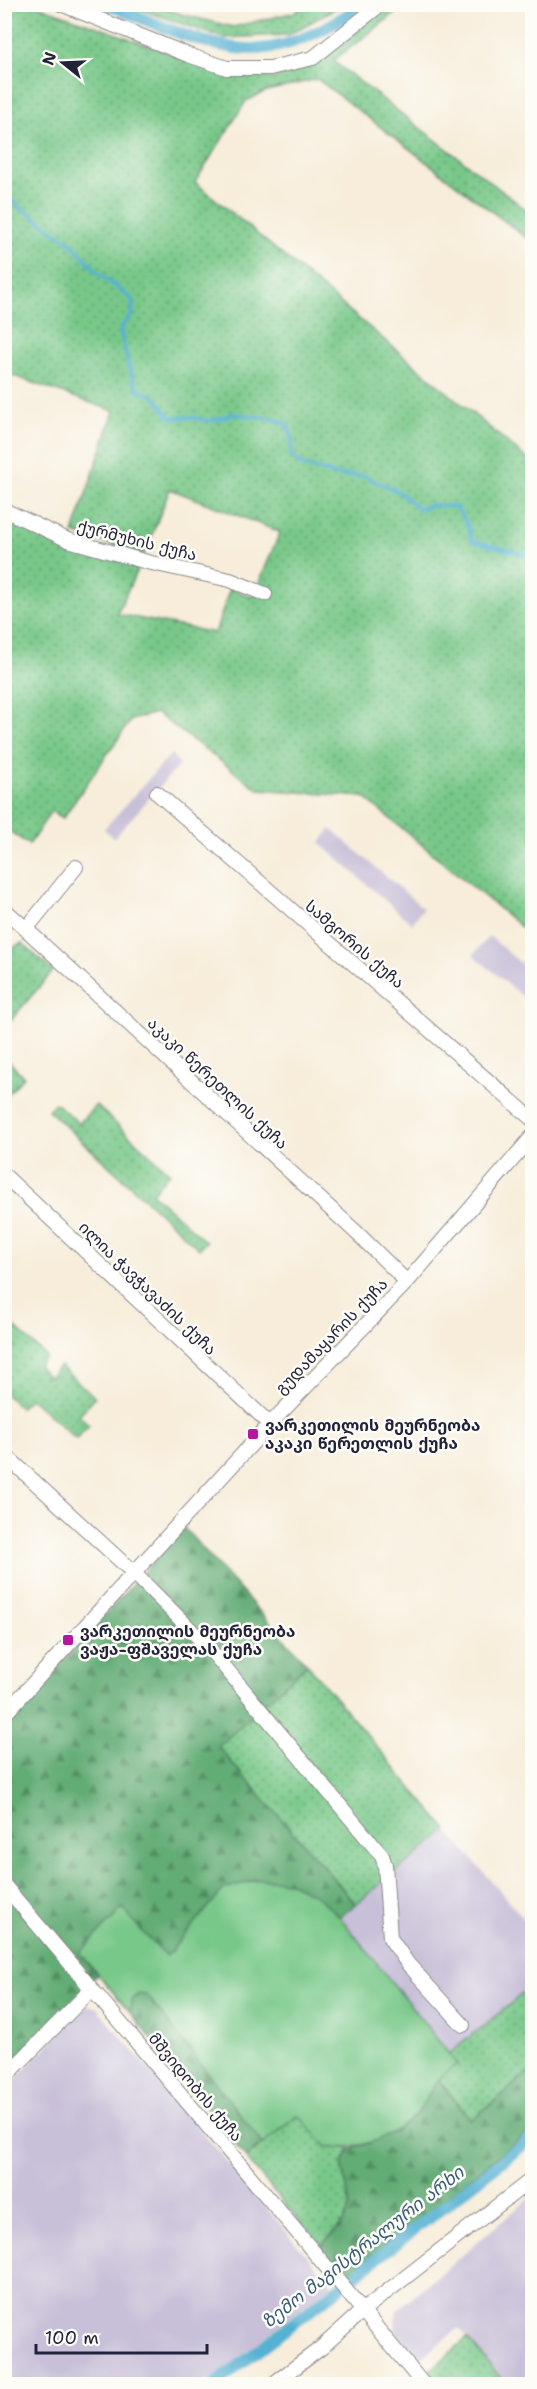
<svg xmlns="http://www.w3.org/2000/svg" width="537" height="2389" viewBox="0 0 537 2389" font-family="'Shantell Sans','Noto Sans Georgian',sans-serif">
<style>
.industrial{fill:#c8bfd8}
.green{fill:url(#green-dots);stroke:#4d7562;stroke-width:1.5}
.forest{fill:url(#forest-firs);stroke:#426758;stroke-width:1.5}
.pitch{fill:#78c889;stroke:#4d7562;stroke-width:1.5}
.lines{fill:none;stroke-linecap:round;stroke-linejoin:round}
.stream{stroke:#54b1d2;stroke-width:4}
.canal{stroke:#54b1d2;stroke-width:12}
.minor-casing{stroke:#8c888a;stroke-width:16}
.minor{stroke:#fff;stroke-width:14}
.poi-dot{fill:#b5179e;stroke:#fdfcf7;stroke-width:2}
.labels{text-anchor:middle;stroke-width:5;stroke-linejoin:round;paint-order:stroke}
.street-label{font-size:16px;fill:#22223b;stroke:#fdfcf7}
.poi-label{font-size:16px;font-weight:bold;fill:#22223b;stroke:#fdfcf7;text-anchor:start}
.water-label{font-size:18px;font-style:italic;fill:#365b77;stroke:#fdfcf7}
</style>
<defs>
<pattern id="green-dots" width="8" height="8" patternUnits="userSpaceOnUse" patternTransform="scale(1.5)"><rect width="8" height="8" fill="#78c889"/><path d="M2 2h.1M6 6h.1" fill="none" stroke="#62a271" stroke-width="1.8" stroke-linecap="round"/></pattern>
<pattern id="forest-firs" width="22" height="20" patternUnits="userSpaceOnUse" patternTransform="scale(1.5)"><rect width="22" height="20" fill="#62ac75"/><path d="M5 1l3.5 6h-7zM16 11l3.5 6h-7z" fill="#508c61"/></pattern>
</defs>
<rect width="100%" height="100%" fill="#fdfcf7"/>
<filter id="ink" filterUnits="userSpaceOnUse"><feTurbulence type="fractalNoise" baseFrequency=".0167" numOctaves="2"/><feDisplacementMap in="SourceGraphic" scale="12" xChannelSelector="R" yChannelSelector="G"/><feConvolveMatrix kernelMatrix="1 2 1 2 8 2 1 2 1" color-interpolation-filters="sRGB"/></filter>
<filter id="wash" filterUnits="userSpaceOnUse"><feTurbulence type="fractalNoise" baseFrequency=".008" numOctaves="4" result="noise"/><feDisplacementMap in="SourceGraphic" scale="24" xChannelSelector="R" yChannelSelector="G"/><feGaussianBlur stdDeviation="1.35" result="paint"/><feColorMatrix in="noise" values="0 0 0 0 0 0 0 0 0 0 0 0 0 0 0 0 0 1.4 0 .05"/><feComposite in="paint" operator="in"/></filter>
<g filter="url(#wash)">
<rect width="100%" height="100%" fill="#f7edda"/>
<path class="industrial" d="M 171,754 L 180,764 L 114,838 L 104,829 Z
M 331,829 L 423,908 L 412,924 L 320,843 Z
M 489,936 L 532,973 L 532,1004 L 473,955 Z
M 447,1830 L 532,1928 L 532,1986 L 449,2054 L 340,1917 Z
M 88,2005 L 97,2008 L 332,2285 L 205,2384 L 5,2384 L 5,2089 Z
M 532,2196 L 532,2384 L 506,2384 L 459,2328 L 417,2361 L 402,2344 L 396,2331 L 395,2319 L 398,2309 Z"/>
<path class="green" d="M 26,4 L 38,6 L 109,31 L 231,76 L 274,78 L 318,60 L 389,5 L 406,5 L 333,61 L 532,214 L 532,242 L 317,79 L 267,91 L 246,101 L 195,182 L 532,463 L 532,936 L 364,797 L 258,789 L 156,713 L 131,720 L 63,818 L 51,811 L 29,845 L 5,828 L 4,690 L 8,686 L 4,683 L 5,515 L 139,566 L 117,614 L 215,633 L 230,588 L 253,597 L 280,532 L 170,489 L 144,555 L 73,533 L 114,411 L 5,373 L 5,5 Z
M 128,5 L 157,5 L 181,14 L 233,27 L 295,12 L 306,5 L 342,5 L 288,35 L 223,38 Z
M 22,943 L 53,971 L 5,1027 L 5,952 Z
M 5,1057 L 24,1077 L 5,1097 L 4,1097 Z
M 55,1103 L 79,1123 L 96,1105 L 170,1173 L 152,1193 L 206,1242 L 199,1249 L 48,1110 Z
M 5,1318 L 46,1356 L 38,1366 L 49,1377 L 60,1366 L 95,1397 L 79,1415 L 89,1425 L 76,1439 L 30,1398 L 20,1408 L 5,1394 Z
M 307,1664 L 447,1830 L 356,1904 L 218,1747 Z
M 532,1986 L 532,2070 L 471,2120 L 438,2079 L 457,2064 L 449,2054 Z
M 299,2115 L 327,2147 L 351,2148 L 342,2163 C 350,2209 359,2213 320,2246 L 246,2158 Z
M 467,2338 L 506,2384 L 435,2384 L 431,2376 L 432,2369 Z"/>
<path class="forest" d="M 184,1528 L 307,1664 L 218,1747 L 356,1904 L 340,1917 L 315,1895 L 288,1882 L 260,1879 L 224,1889 L 167,1956 L 144,1934 L 123,1909 L 80,1953 L 97,1975 L 5,2069 L 4,1725 Z
M 139,1994 L 147,1995 L 263,2144 L 246,2158 L 129,2011 L 132,2000 Z
M 532,2070 L 532,2129 L 346,2278 L 320,2246 C 359,2213 350,2209 342,2163 L 351,2148 L 371,2143 L 417,2113 L 438,2079 L 471,2120 Z"/>
<path class="pitch" d="M 260,1879 L 288,1882 L 315,1895 L 340,1917 L 457,2064 C 451,2069 444,2073 439,2079 C 429,2089 425,2104 416,2114 C 391,2140 361,2148 327,2147 L 298,2115 L 263,2144 L 147,1995 L 138,1994 L 132,2000 L 129,2011 L 80,1953 L 123,1908 L 144,1934 L 167,1956 L 224,1889 Z"/>
<g class="lines">
<path class="stream" d="M 4,192 L 18,206 L 71,243 L 98,273 L 133,300 L 132,315 L 120,328 L 128,364 L 137,389 L 155,397 L 171,418 L 189,417 L 210,421 L 234,414 L 273,419 L 287,424 L 292,438 L 291,454 L 299,464 L 336,475 L 364,476 L 399,492 L 419,509 L 433,505 L 456,507 L 467,524 L 472,541 L 532,556"/>
<path class="canal" d="M 107,4 C 150,21 202,47 248,49 C 272,50 297,42 319,31 C 335,23 348,16 361,4
M 215,2384 L 532,2138"/>
</g>
</g>
<g filter="url(#ink)">
<g class="lines">
<g class="minor-casing">
<path id="minor" d="M 61,4 L 188,55 L 227,68 L 270,68 L 313,58 L 381,4
M 4,510 L 68,540 L 147,562 L 230,580 L 265,594
M 157,793 L 532,1119
M 4,909 L 357,1233 L 407,1282
M 26,929 L 76,867
M 4,1175 L 270,1424
M 4,1454 L 135,1574 L 208,1647 L 382,1856 L 385,1865 L 390,1938 L 408,1964 L 463,2025
M 4,1715 L 270,1424 L 407,1282 L 532,1137
M 4,1885 L 335,2277 L 423,2384
M 4,2078 L 92,1989
M 273,2384 L 321,2348 L 362,2311 L 532,2179"/>
</g>
<use href="#minor" class="minor"/>
</g>
</g>
<g class="poi-dot">
<rect x="247" y="1428" width="12" height="12" rx="3"/>
<rect x="62" y="1634" width="12" height="12" rx="3"/>
</g>
<g class="labels">
<g class="street-label">
<text transform="translate(137 540) rotate(14)" y="6">ქურმუხის ქუჩა</text>
<text transform="translate(355 944) rotate(41)" y="6">სამგორის ქუჩა</text>
<text transform="translate(218 1083) rotate(43)" y="6">აკაკი წერეთლის ქუჩა</text>
<text transform="translate(148 1288) rotate(44)" y="6">ილია ჭავჭავაძის ქუჩა</text>
<text transform="translate(331 1336) rotate(-46)" y="6">გუდამაყარის ქუჩა</text>
<text transform="translate(196 2087) rotate(50)" y="6">მშვიდობის ქუჩა</text>
</g>
<g class="poi-label">
<text x="265" y="1431">ვარკეთილის მეურნეობა<tspan x="265" dy="18">აკაკი წერეთლის ქუჩა</tspan></text>
<text x="80" y="1637">ვარკეთილის მეურნეობა<tspan x="80" dy="18">ვაჟა-ფშაველას ქუჩა</tspan></text>
</g>
<g class="water-label">
<text transform="translate(363 2247) rotate(-38)" y="6">ზემო მაგისტრალური არხი</text>
</g>
</g>
<rect width="537" height="2389" fill="none" stroke="#fdfcf7" stroke-width="24"/>
<g transform="translate(63 63) rotate(288)" stroke="#fdfcf7" stroke-width="4.5" paint-order="stroke">
<path d="M0-4.5L10 22L0 15L-10 22Z" fill="#22223b"/>
<text y="-9" font-size="16" font-weight="bold" text-anchor="middle" fill="#22223b">N</text>
</g>
<path d="M36 2344v9h171v-9" fill="none" stroke="#22223b" stroke-width="3"/>
<text x="45" y="2344" font-size="18" fill="#22223b" stroke="#fdfcf7" stroke-width="4.5" paint-order="stroke">100 m</text>
</svg>
